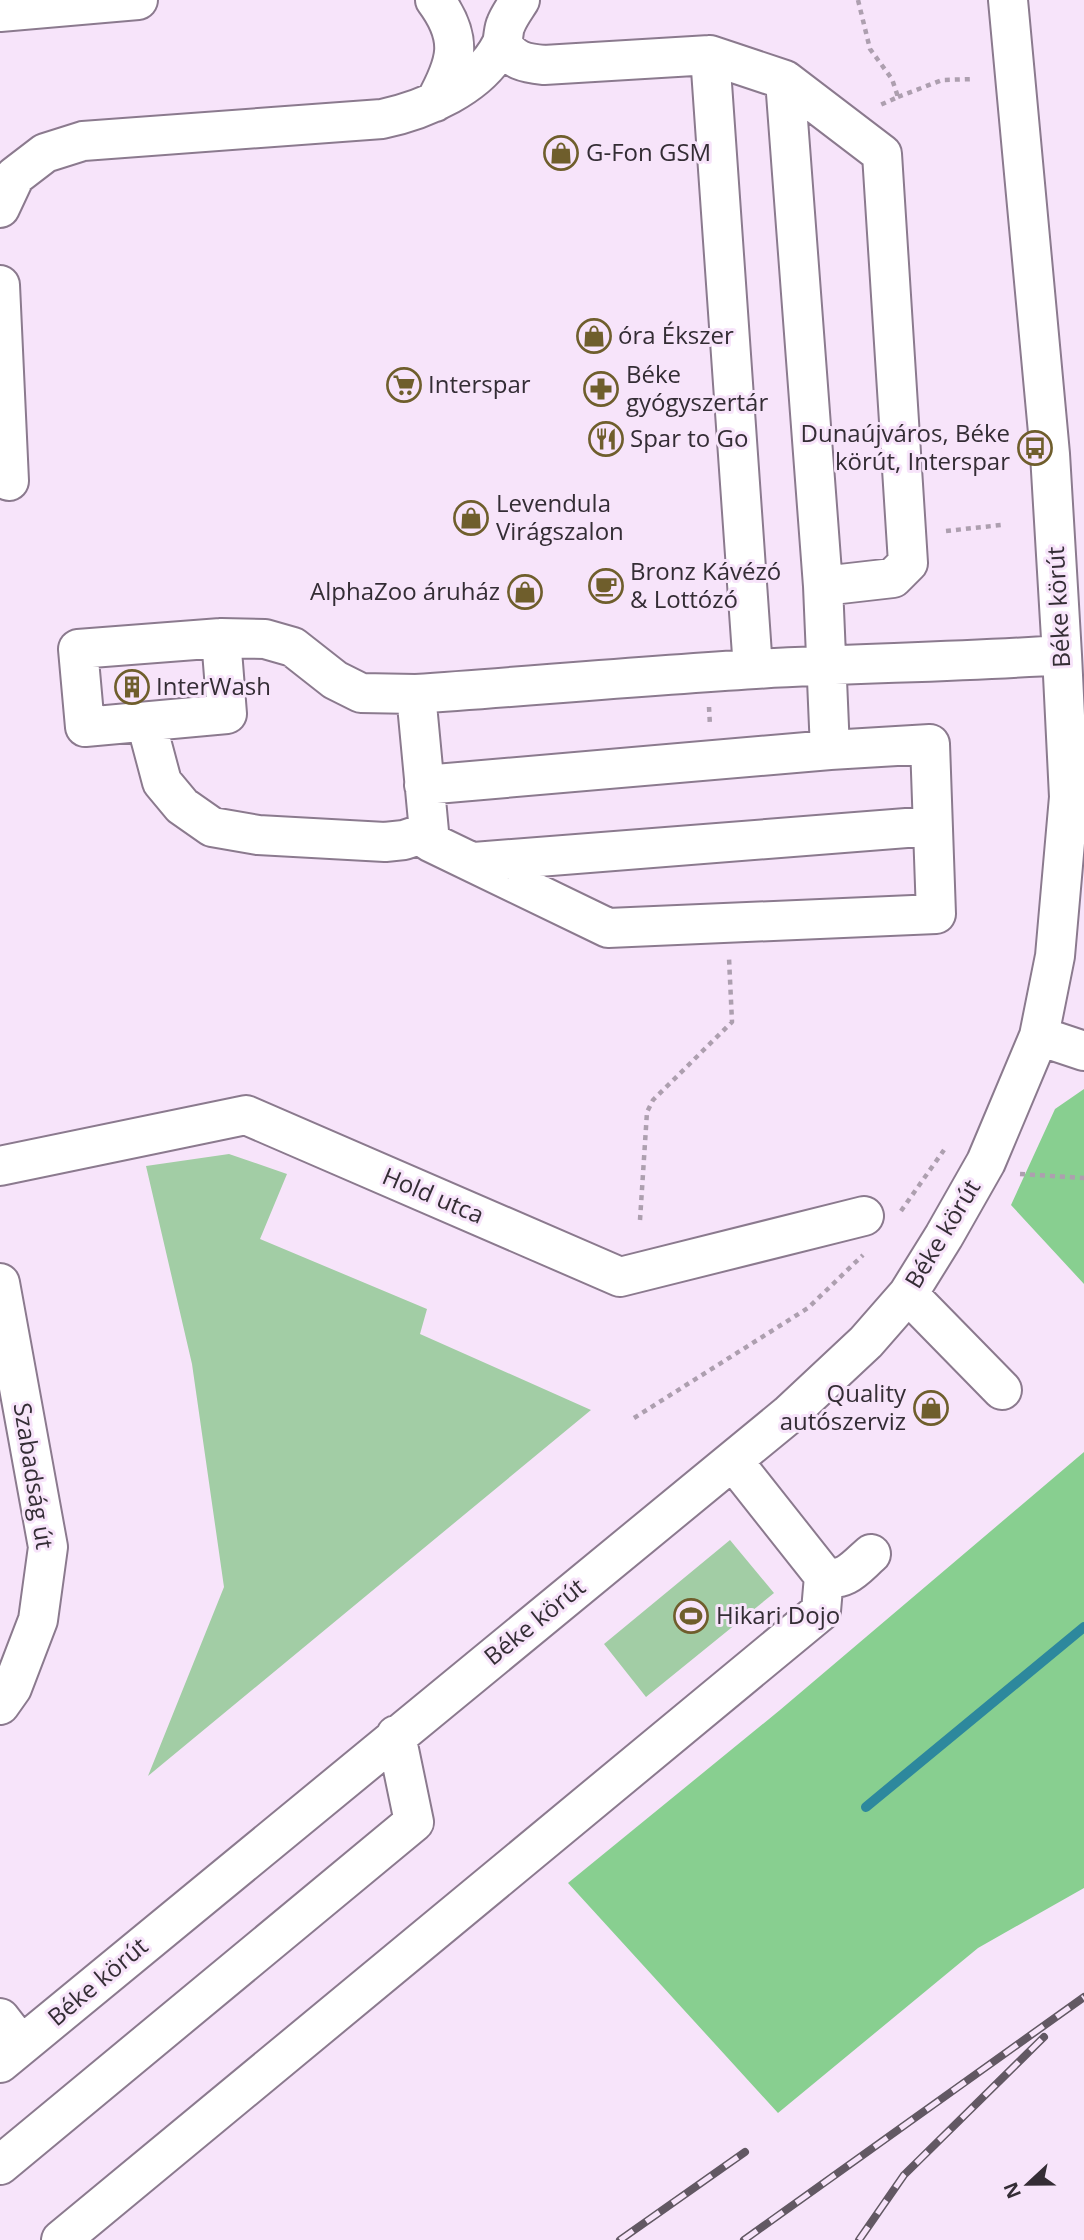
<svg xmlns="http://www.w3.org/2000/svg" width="1084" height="2240" viewBox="0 0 1084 2240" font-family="'Open Sans',sans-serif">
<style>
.green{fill:#a2cda5}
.forest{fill:#88cf90}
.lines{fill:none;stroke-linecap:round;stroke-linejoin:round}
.stream{stroke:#2d889d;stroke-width:10}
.minor-casing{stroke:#8b7a8e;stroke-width:42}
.path{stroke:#ad9faf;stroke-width:4.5;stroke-dasharray:5 5;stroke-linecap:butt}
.minor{stroke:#fff;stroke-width:38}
.rail-casing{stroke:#625863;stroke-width:8}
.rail{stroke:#f7e4fa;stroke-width:5;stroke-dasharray:16;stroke-linecap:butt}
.labels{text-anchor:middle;stroke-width:6;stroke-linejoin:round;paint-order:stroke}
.poi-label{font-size:24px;fill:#342d35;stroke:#f7e4fa;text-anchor:start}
.street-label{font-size:24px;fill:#342d35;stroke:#f7e4fa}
</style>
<rect width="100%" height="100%" fill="#f7e4fa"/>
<path class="green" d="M 229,1154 L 287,1174 L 260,1239 L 427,1309 L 420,1334 L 591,1410 L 148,1776 L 224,1587 L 192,1364 L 146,1166 Z
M 730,1540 L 774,1593 L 646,1697 L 604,1644 Z"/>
<path class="forest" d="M 1084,1089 L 1084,1284 L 1011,1205 L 1055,1109 Z
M 1084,1452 L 1084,1888 L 978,1948 L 778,2113 L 568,1883 L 780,1710 Z"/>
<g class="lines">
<path class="stream" d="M 866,1807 L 1084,1627"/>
<g class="minor-casing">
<path id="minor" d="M 0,12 L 138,0
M 502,44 C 514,61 524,63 544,65 L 710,55 L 785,80 L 823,586 L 830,750 L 930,744 L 936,914 L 608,928 L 430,842 L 416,694 C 529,686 642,676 755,669 C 857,663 960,662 1062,655
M 710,55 L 753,669
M 785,80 L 882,154 L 908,563 L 893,578 L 823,586
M 435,102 C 457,62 464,39 435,0
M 0,208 L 15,176 L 45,153 L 83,141 L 382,119 C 424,110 480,87 501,45 C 504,39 503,30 506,24 C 509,16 515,8 520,0
M 0,285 L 9,481
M 221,638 L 227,714 L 85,727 L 78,649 L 221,638 L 265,639 L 293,647 L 335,680 L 361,693 L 416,694
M 146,722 L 162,782 L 182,806 L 212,827 L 258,835 L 385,842 L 404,840 L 428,832
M 424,785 L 830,750
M 474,862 L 932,826
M 1039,1036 L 1084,1051
M 0,1166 L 246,1115 L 620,1277 L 864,1216
M 0,1283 L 48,1547 L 38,1620 L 12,1688 L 0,1705
M 908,1294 L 1002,1390
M 824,1576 C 845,1583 856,1567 871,1554
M 0,2018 L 21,2045
M 0,2063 L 788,1415 L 866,1342 L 908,1294 L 944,1236 L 986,1162 L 1039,1036 L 1055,956 L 1069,797 L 1062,655 L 1050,454 L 1008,0
M 0,2165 L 414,1822 L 396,1735
M 61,2240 L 821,1611 L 824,1576 L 733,1461"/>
</g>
<path class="path" d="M 858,0 L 870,49 L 892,79 L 898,97 L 878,106
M 898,97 L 942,80 L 974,79
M 946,531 L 1001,525
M 709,707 L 710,726
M 1020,1174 L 1084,1178
M 901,1211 L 944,1150
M 640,1220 L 647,1112 L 653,1100 L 732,1022 L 729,958
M 634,1418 L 808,1308 L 863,1255"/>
<use href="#minor" class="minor"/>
<g class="rail-casing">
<path id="rail" d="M 620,2240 L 745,2152
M 744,2240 L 1084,1997
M 859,2240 L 904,2175 L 1044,2037"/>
</g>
<use href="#rail" class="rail"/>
</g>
<defs>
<g id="shop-ring" transform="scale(1.75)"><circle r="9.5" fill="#f7e4fa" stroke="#6f5e2c" stroke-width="1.5"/><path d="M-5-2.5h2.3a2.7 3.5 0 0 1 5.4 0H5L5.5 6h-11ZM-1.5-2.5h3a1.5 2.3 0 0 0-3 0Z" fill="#6f5e2c"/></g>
<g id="supermarket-ring" transform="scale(1.75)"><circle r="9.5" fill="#f7e4fa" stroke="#6f5e2c" stroke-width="1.5"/><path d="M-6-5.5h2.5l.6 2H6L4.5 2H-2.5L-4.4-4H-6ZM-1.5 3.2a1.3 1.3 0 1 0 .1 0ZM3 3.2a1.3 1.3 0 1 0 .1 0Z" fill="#6f5e2c"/></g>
<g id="pharmacy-ring" transform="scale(1.75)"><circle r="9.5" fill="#f7e4fa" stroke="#6f5e2c" stroke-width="1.5"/><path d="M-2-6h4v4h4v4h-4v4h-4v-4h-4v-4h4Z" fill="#6f5e2c"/></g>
<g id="restaurant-ring" transform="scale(1.75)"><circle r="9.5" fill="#f7e4fa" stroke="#6f5e2c" stroke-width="1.5"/><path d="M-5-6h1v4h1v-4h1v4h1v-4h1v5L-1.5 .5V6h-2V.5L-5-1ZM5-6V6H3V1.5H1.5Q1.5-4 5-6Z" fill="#6f5e2c"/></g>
<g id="bus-ring" transform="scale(1.75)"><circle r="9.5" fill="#f7e4fa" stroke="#6f5e2c" stroke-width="1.5"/><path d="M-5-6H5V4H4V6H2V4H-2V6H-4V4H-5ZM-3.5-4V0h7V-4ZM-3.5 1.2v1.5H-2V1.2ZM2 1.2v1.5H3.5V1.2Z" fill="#6f5e2c"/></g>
<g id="cafe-ring" transform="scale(1.75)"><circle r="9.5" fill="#f7e4fa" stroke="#6f5e2c" stroke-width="1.5"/><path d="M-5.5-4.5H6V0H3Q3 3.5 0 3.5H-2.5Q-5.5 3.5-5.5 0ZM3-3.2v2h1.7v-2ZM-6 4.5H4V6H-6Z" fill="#6f5e2c"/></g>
<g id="building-ring" transform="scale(1.75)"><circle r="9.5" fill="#f7e4fa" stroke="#6f5e2c" stroke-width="1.5"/><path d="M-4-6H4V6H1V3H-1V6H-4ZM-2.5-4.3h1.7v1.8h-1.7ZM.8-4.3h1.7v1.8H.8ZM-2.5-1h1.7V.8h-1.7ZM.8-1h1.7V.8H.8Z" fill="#6f5e2c"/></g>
<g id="stadium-ring" transform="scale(1.75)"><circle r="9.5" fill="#f7e4fa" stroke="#6f5e2c" stroke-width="1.5"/><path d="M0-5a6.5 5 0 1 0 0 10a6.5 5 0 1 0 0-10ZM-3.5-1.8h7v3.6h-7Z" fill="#6f5e2c"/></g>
</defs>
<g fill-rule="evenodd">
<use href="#shop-ring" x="561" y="153"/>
<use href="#shop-ring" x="594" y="336"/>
<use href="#supermarket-ring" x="404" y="385"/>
<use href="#pharmacy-ring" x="601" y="389"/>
<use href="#restaurant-ring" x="606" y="439"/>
<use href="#bus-ring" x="1035" y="448"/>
<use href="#shop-ring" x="471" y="518"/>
<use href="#cafe-ring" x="606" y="586"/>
<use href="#shop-ring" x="525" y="592"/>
<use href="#building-ring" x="132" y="687"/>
<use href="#shop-ring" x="931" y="1408"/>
<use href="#stadium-ring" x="691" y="1616"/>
</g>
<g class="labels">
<g class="poi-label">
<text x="586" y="161">G-Fon GSM</text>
<text x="618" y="344">óra Ékszer</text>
<text x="626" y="383">Béke<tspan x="626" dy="28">gyógyszertár</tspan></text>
<text x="428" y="393">Interspar</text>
<text x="1010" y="442" text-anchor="end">Dunaújváros, Béke<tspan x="1010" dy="28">körút, Interspar</tspan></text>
<text x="630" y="447">Spar to Go</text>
<text x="496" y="512">Levendula<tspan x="496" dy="28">Virágszalon</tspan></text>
<text x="630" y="580">Bronz Kávézó<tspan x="630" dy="28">&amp; Lottózó</tspan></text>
<text x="500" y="600" text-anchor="end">AlphaZoo áruház</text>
<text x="156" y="695">InterWash</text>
<text x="906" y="1402" text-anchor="end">Quality<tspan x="906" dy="28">autószerviz</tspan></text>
<text x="716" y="1624">Hikari Dojo</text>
</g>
<g class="street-label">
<text transform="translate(1059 607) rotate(-93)" y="8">Béke körút</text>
<text transform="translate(433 1196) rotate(23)" y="8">Hold utca</text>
<text transform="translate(943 1234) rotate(-59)" y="8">Béke körút</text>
<text transform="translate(33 1476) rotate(81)" y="8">Szabadság út</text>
<text transform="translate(535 1622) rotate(-39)" y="8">Béke körút</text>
<text transform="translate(98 1982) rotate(-40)" y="8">Béke körút</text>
</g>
</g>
<g transform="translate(1028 2184) rotate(248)" stroke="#f7e4fa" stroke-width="5" paint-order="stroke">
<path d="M0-5L12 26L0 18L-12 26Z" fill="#342d35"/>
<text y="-10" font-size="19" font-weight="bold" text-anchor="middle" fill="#342d35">N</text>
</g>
</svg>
